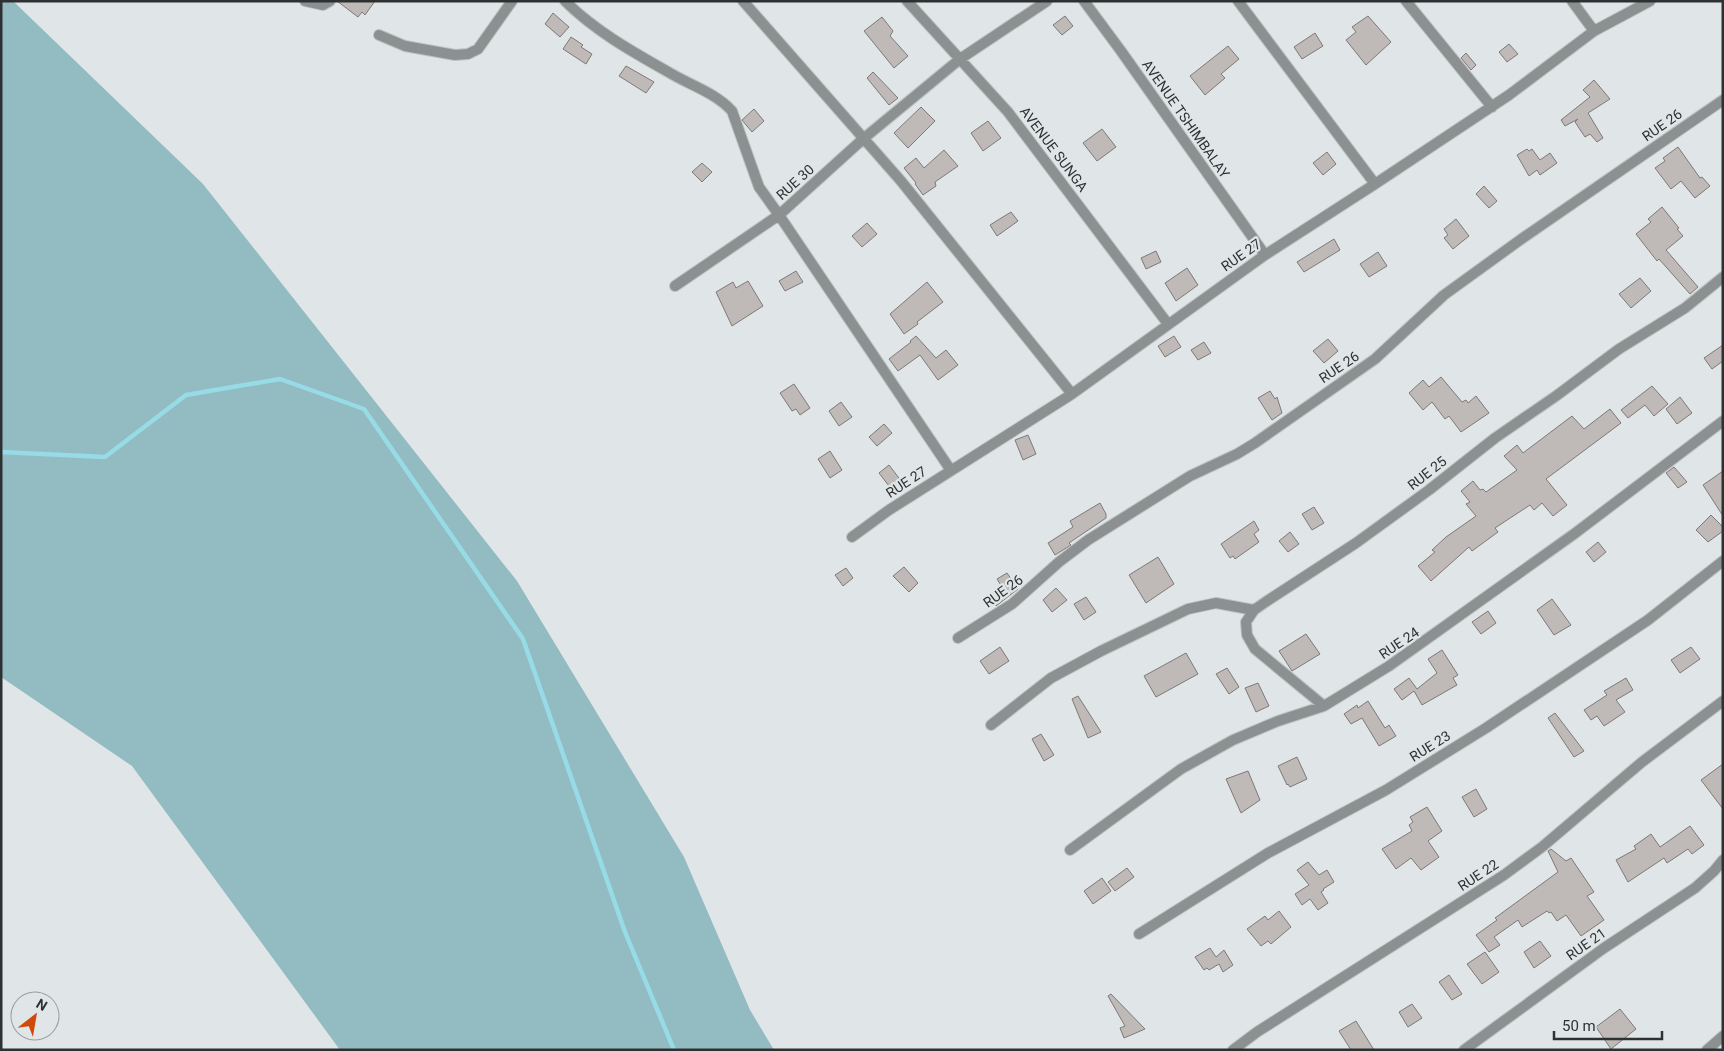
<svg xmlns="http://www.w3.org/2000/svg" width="1724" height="1051" viewBox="0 0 1724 1051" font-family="Roboto,sans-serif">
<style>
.green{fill:#93bbc2}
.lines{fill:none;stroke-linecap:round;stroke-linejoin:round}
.stream{stroke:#97dbe6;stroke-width:4.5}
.building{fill:#bfbab8;stroke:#7e7978}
.minor-casing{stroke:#bcc2c3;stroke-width:12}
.minor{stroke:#8d9090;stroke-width:10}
.labels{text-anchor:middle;stroke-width:4.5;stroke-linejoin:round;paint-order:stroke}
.street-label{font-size:14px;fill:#2e3131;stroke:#e0e6e7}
</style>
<rect width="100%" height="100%" fill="#e0e6e7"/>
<path class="green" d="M 1,1 L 13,1 L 203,184 L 517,581 L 684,857 L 750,1010 L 774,1050 L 340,1050 L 132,766 L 1,677 Z"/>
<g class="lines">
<path class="stream" d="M 1,452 L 105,457 L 186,395 L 280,379 L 364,409 L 523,639 L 625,932 L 674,1050"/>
</g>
<path class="building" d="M 337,1 L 375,1 L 365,15 L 362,12 L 358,17 Z
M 553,13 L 569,27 L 560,37 L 545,24 Z
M 1065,16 L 1073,26 L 1062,35 L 1053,25 Z
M 1368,16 L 1391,42 L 1366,65 L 1346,40 L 1356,32 L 1352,27 Z
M 882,17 L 893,31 L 890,36 L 908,56 L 894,68 L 864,31 Z
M 1315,33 L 1323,46 L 1302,59 L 1294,47 Z
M 571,37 L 583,45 L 581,47 L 592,54 L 586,64 L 563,49 Z
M 1509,44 L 1518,54 L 1507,62 L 1499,52 Z
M 1228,46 L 1239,59 L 1221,74 L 1225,78 L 1205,95 L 1190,76 Z
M 1466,53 L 1476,65 L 1471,70 L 1461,58 Z
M 626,66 L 654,82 L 646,93 L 619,76 Z
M 873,72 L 898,98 L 889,105 L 867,78 Z
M 1594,80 L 1610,99 L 1588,113 L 1603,138 L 1597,142 L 1590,134 L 1585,137 L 1575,122 L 1578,119 L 1565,126 L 1561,120 L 1590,97 L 1583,90 Z
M 921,107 L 935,121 L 908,148 L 894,133 Z
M 754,109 L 764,121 L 752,132 L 742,120 Z
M 988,121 L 1001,138 L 983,151 L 971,133 Z
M 1102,129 L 1116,147 L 1097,161 L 1083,143 Z
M 1678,147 L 1700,178 L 1702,177 L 1710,186 L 1695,198 L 1681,181 L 1671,189 L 1655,168 L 1665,161 L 1663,158 Z
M 1527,149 L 1529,151 L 1532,149 L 1540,160 L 1550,153 L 1557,163 L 1540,175 L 1537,170 L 1529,176 L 1517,155 Z
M 944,150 L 958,166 L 935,182 L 936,186 L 923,195 L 915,184 L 916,183 L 904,168 L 916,158 L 924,168 Z
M 1327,152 L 1336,164 L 1323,175 L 1313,163 Z
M 702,163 L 712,172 L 702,182 L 692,172 Z
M 1484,186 L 1497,201 L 1489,208 L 1476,194 Z
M 1662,207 L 1679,228 L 1677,229 L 1683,236 L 1666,250 L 1698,287 L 1690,294 L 1659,259 L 1657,261 L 1636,234 L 1651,222 L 1648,219 Z
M 1011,212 L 1018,221 L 997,236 L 990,225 Z
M 1456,219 L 1469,236 L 1453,249 L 1444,238 L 1448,235 L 1444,229 Z
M 867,223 L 877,234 L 862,247 L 852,236 Z
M 1334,239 L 1340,250 L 1304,272 L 1297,262 Z
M 1156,251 L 1161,262 L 1146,269 L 1141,258 Z
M 1378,252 L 1387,266 L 1369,277 L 1360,264 Z
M 1187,268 L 1198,285 L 1176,301 L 1165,283 Z
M 796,271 L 803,282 L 785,291 L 779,281 Z
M 1640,278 L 1651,291 L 1631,308 L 1619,294 Z
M 748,281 L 763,306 L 732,326 L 716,292 L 733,282 L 736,288 Z
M 927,282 L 943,302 L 917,322 L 918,324 L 904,334 L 890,314 Z
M 916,336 L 936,358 L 946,350 L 958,365 L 938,380 L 920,355 L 898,371 L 889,359 L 911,342 L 910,341 Z
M 1174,336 L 1181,347 L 1165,357 L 1158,346 Z
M 1328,339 L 1338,351 L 1324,363 L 1313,351 Z
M 1204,342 L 1211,353 L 1198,360 L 1191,350 Z
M 1723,345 L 1723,361 L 1712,369 L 1704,358 Z
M 1441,377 L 1462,402 L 1466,400 L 1468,403 L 1476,396 L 1489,413 L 1461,432 L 1449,416 L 1445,419 L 1432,402 L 1423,410 L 1409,393 L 1423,380 L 1429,387 Z
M 794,384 L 810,408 L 800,415 L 796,409 L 792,411 L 780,393 Z
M 1652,386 L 1668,404 L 1654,416 L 1645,405 L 1628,418 L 1621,410 Z
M 1270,391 L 1275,399 L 1277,397 L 1282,413 L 1272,420 L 1258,398 Z
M 1680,397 L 1692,413 L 1677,424 L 1666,409 Z
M 841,402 L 852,417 L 839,426 L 829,411 Z
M 1610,409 L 1621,423 L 1546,479 L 1567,505 L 1553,516 L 1542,503 L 1534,510 L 1530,505 L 1495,528 L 1498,532 L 1472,551 L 1469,547 L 1431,581 L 1418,566 L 1435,552 L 1432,550 L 1446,537 L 1476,516 L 1466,504 L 1470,502 L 1461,491 L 1473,481 L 1480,490 L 1483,489 L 1486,492 L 1517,470 L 1504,456 L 1517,445 L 1523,453 L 1572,416 L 1584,429 Z
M 884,424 L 892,433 L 877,446 L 869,437 Z
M 1028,435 L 1036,454 L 1023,460 L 1015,440 Z
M 830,451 L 842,470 L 830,478 L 818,459 Z
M 889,465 L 902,482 L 892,490 L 879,473 Z
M 1674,467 L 1687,482 L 1678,488 L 1666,473 Z
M 1723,471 L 1723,516 L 1703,485 Z
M 1100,503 L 1106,514 L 1106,518 L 1069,543 L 1071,545 L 1055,555 L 1048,543 L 1073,527 L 1070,521 Z
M 1314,507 L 1324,523 L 1312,530 L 1302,514 Z
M 1711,515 L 1723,527 L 1723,531 L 1708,542 L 1696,530 Z
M 1254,521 L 1259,530 L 1254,534 L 1259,542 L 1235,559 L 1233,556 L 1230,558 L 1221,544 Z
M 1290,532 L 1299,544 L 1288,552 L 1279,541 Z
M 1598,542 L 1606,552 L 1594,562 L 1586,552 Z
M 1158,557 L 1174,584 L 1146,603 L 1129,575 Z
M 904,567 L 918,583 L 909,592 L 893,576 Z
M 846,568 L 853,578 L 843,586 L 835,575 Z
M 1007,573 L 1018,589 L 996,606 L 989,595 L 1002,587 L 997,579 Z
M 1056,588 L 1067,600 L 1052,612 L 1043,600 Z
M 1086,597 L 1096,612 L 1084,620 L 1074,604 Z
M 1552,599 L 1571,625 L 1554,635 L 1537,610 Z
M 1488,611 L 1496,623 L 1481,634 L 1472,622 Z
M 1306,634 L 1320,654 L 1292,671 L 1279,651 Z
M 1000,647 L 1009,661 L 989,674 L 980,661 Z
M 1691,647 L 1700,659 L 1680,673 L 1671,660 Z
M 1442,650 L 1458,675 L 1453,678 L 1457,685 L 1422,705 L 1414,691 L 1402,700 L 1394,689 L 1409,678 L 1417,689 L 1437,673 L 1428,659 Z
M 1186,653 L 1198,674 L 1156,697 L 1144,676 Z
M 1227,668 L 1239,687 L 1229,694 L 1216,674 Z
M 1626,678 L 1633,690 L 1616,700 L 1625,712 L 1604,726 L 1597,716 L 1591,720 L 1584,710 L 1607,695 L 1604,691 Z
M 1258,683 L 1269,706 L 1256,712 L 1245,688 Z
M 1078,696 L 1101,732 L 1088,738 L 1072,699 Z
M 1368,701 L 1385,728 L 1389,725 L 1396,736 L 1379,746 L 1362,718 L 1351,724 L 1344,714 L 1357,705 L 1358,708 Z
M 1555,713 L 1584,751 L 1574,757 L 1548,718 Z
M 1041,734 L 1054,755 L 1044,761 L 1032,739 Z
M 1297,757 L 1307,779 L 1290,787 L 1288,784 L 1287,785 L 1278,766 Z
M 1723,764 L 1723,809 L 1701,780 Z
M 1248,771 L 1260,800 L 1241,813 L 1226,779 Z
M 1476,789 L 1487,809 L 1474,817 L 1462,797 Z
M 1427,807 L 1442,831 L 1428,841 L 1439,857 L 1421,870 L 1411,858 L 1396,869 L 1382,849 L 1412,831 L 1409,825 L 1413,822 L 1410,817 Z
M 1690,826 L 1704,845 L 1692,854 L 1688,849 L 1667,863 L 1664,858 L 1628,882 L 1616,860 L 1636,849 L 1634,846 L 1651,834 L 1660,847 Z
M 1551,849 L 1566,861 L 1571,858 L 1594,892 L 1587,896 L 1604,920 L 1581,936 L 1566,915 L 1557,921 L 1551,912 L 1549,913 L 1547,911 L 1522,927 L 1518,920 L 1494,937 L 1500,945 L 1489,952 L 1476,935 L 1497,920 L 1495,918 L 1558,872 L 1548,851 Z
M 1308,862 L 1319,875 L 1327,870 L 1334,882 L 1323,889 L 1324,890 L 1321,892 L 1328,903 L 1318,910 L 1310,899 L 1302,905 L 1295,894 L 1309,885 L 1297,870 Z
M 1127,868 L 1134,877 L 1115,891 L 1108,882 Z
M 1102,878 L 1111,891 L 1093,904 L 1084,891 Z
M 1279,911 L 1291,927 L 1271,944 L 1268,941 L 1261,946 L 1247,929 L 1265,916 L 1268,920 Z
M 1540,941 L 1551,956 L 1534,968 L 1524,952 Z
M 1210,948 L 1216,957 L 1224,950 L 1233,965 L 1223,972 L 1219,964 L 1209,970 L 1207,968 L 1204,970 L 1195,957 Z
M 1485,952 L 1499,972 L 1482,984 L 1467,964 Z
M 1449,975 L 1462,994 L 1452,1000 L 1439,982 Z
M 1111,994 L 1145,1029 L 1124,1038 L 1120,1028 L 1125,1026 L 1108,996 Z
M 1412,1004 L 1422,1018 L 1408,1027 L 1399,1012 Z
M 1620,1009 L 1636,1029 L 1611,1049 L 1596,1027 Z
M 1356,1021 L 1374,1050 L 1351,1050 L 1339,1031 Z"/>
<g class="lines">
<g class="minor-casing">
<path id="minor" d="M 305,1 L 323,5 L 330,1
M 565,1 C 595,31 633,52 670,73 C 690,85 716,93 732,111 L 759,187 L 779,215 L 675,286
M 743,1 L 901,181 L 1072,394
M 907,1 L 1008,112 L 1168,324
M 1084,1 L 1121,51 L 1265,255
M 1238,1 L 1375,184
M 1406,1 L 1492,107
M 1572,1 L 1594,31
M 379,35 L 405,46 L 455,55 L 468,54 L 478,49 L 512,1
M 950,469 L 779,215 L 863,139 L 960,59 L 1047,1
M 852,537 L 889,510 L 1072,394 L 1265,255 L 1375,184 L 1509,95 L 1594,31 L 1650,1
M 958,638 L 1012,604 L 1059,562 L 1088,540 L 1190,476 L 1237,454 L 1255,443 L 1375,359 L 1444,295 L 1520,240 L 1723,100
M 1324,706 L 1255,649 L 1247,635 L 1246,622 L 1254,610 L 1267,601 L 1356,543 L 1429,490 L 1495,438 L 1556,396 L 1619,349 L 1685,308 L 1723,277
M 991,725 L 1051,678 L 1101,651 L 1188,609 L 1216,603 L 1254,610
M 1070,850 L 1181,769 L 1233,740 L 1278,721 L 1324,706 L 1389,666 L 1574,534 L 1723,421
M 1139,934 L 1268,853 L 1386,790 L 1486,728 L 1648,620 L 1723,561
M 1233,1050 L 1257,1032 L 1504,875 L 1542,847 L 1642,762 L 1723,701
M 1464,1050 L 1604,948 L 1695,888 L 1714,871 L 1723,860
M 1707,1050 L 1723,1036"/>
</g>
<use href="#minor" class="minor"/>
</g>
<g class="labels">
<g class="street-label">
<text transform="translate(1186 119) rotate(55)" y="5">AVENUE TSHIMBALAY</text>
<text transform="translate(1662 125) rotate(-35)" y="5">RUE 26</text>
<text transform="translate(1054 149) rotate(53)" y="5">AVENUE SUNGA</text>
<text transform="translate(795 182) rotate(-42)" y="5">RUE 30</text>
<text transform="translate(1241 255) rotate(-35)" y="5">RUE 27</text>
<text transform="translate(1339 367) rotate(-34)" y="5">RUE 26</text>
<text transform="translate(1427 473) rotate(-38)" y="5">RUE 25</text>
<text transform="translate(906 482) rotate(-33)" y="5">RUE 27</text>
<text transform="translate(1003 591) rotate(-36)" y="5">RUE 26</text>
<text transform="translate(1399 643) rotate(-34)" y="5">RUE 24</text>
<text transform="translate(1430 746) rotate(-32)" y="5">RUE 23</text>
<text transform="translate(1478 875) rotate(-33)" y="5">RUE 22</text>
<text transform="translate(1586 944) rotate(-35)" y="5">RUE 21</text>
</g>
</g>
<rect width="1724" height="1051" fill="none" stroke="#2e3131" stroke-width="5"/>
<g transform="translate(35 1016) rotate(31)"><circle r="24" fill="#e0e6e7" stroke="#999e9e"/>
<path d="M0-4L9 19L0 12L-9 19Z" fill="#cf490b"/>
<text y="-8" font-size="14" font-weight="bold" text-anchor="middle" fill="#2e3131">N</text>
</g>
<path d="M1554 1031v8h108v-8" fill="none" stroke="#2e3131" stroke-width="2.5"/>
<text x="1562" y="1031" font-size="15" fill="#2e3131" stroke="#e0e6e7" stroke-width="4" paint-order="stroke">50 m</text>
</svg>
